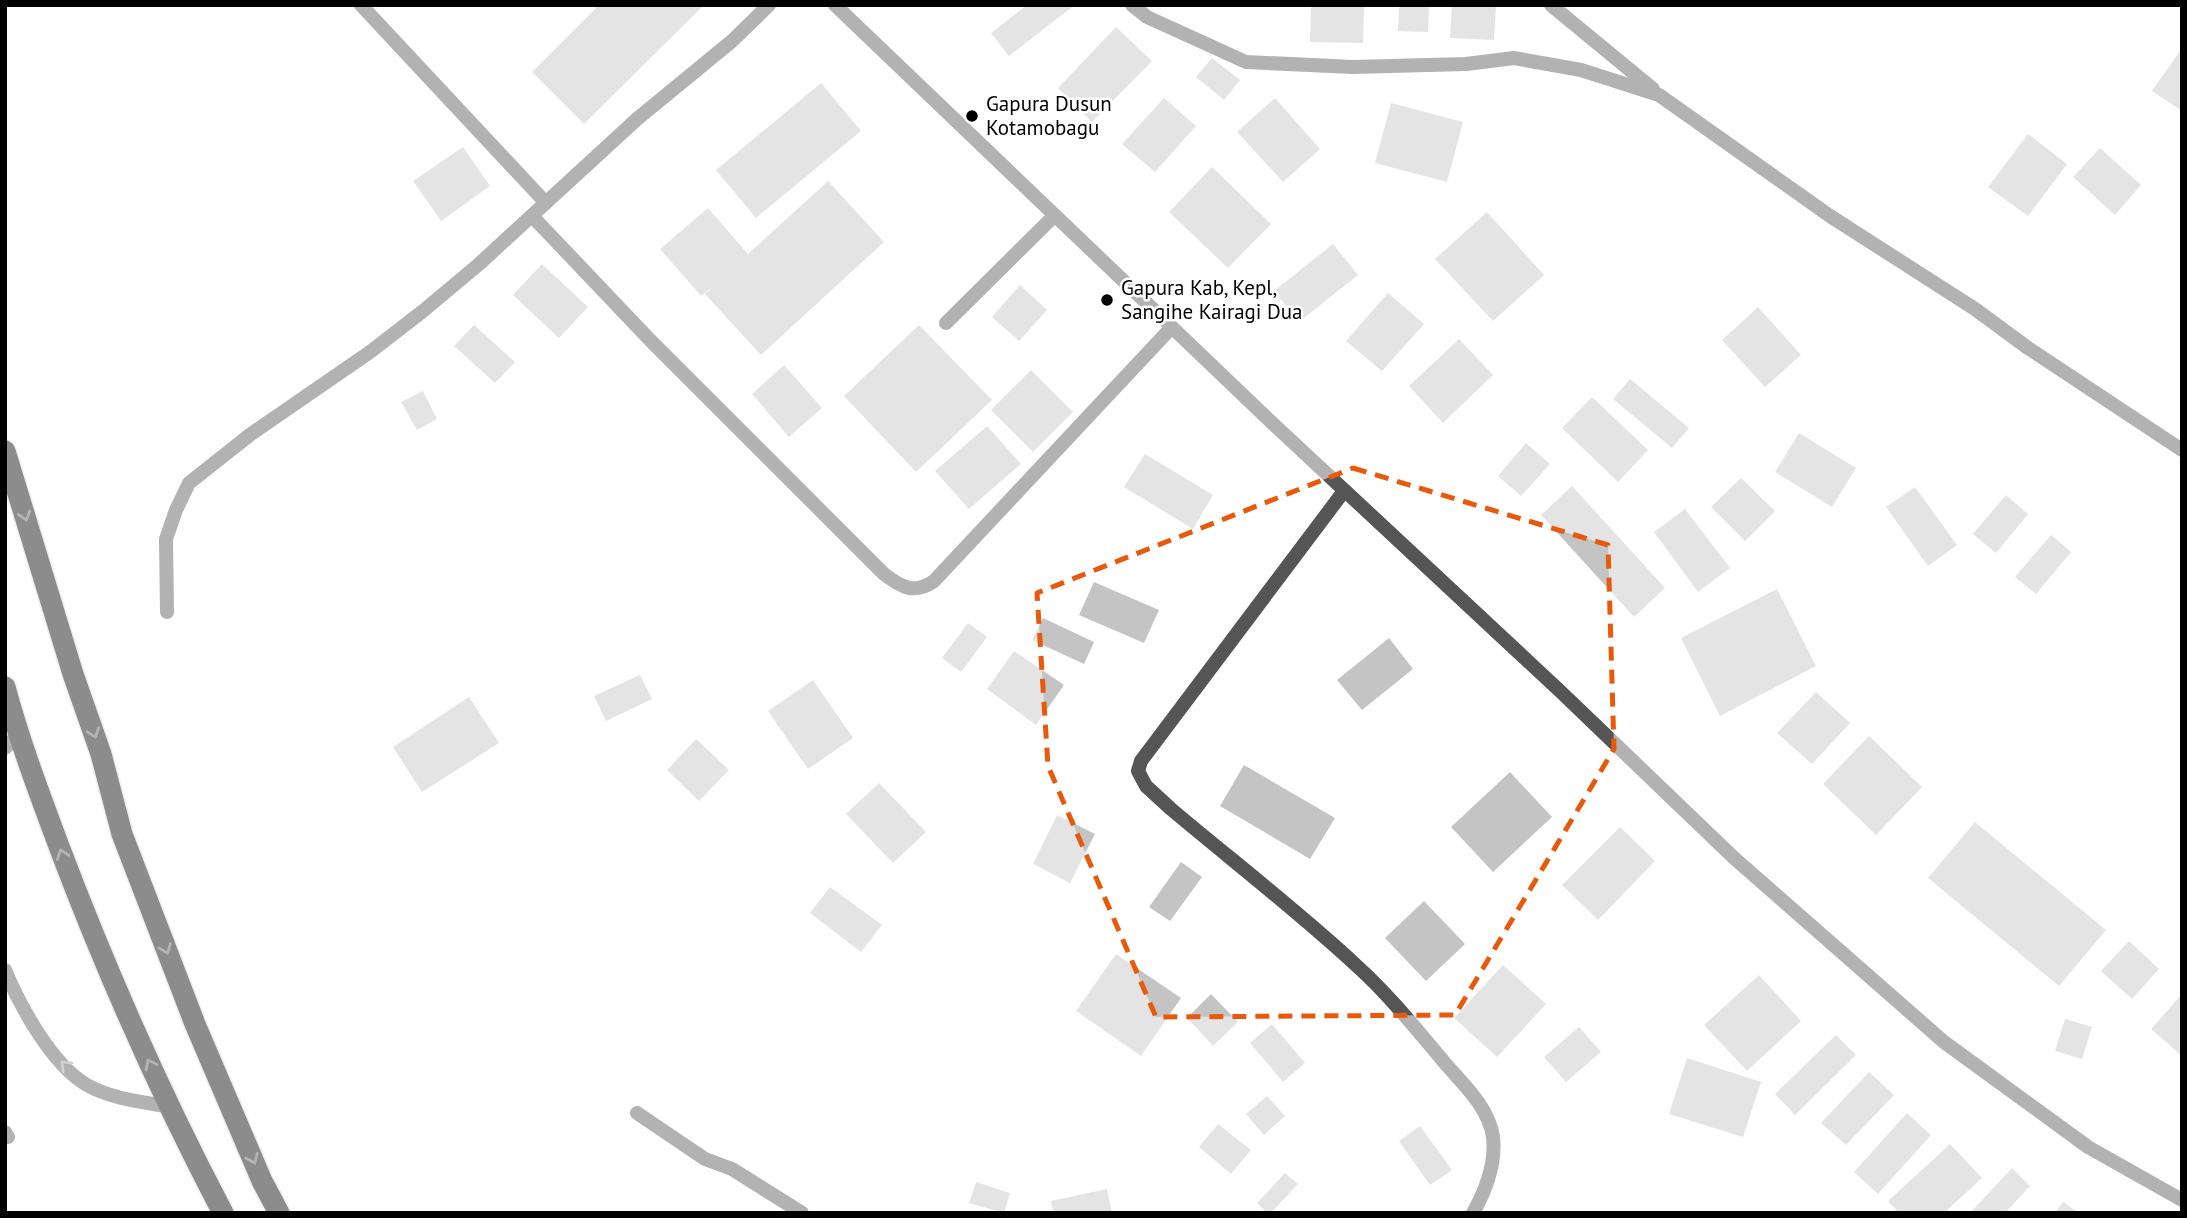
<svg xmlns="http://www.w3.org/2000/svg" width="2187" height="1218" viewBox="0 0 2187 1218" font-family="'PT Sans',sans-serif">
<style>
.building{fill:#c4c4c4}
.lines{fill:none;stroke-linecap:round;stroke-linejoin:round}
.highway-casing{stroke:#dbdbdb;stroke-width:24}
.lane{stroke:#555;stroke-width:14}
.street{stroke:#555;stroke-width:14}
.highway{stroke:#000;stroke-width:21}
.oneway{stroke:#595959}
.oneway2{stroke:#999}
.marked{fill:none;stroke:#e8590c;stroke-width:5;stroke-dasharray:14 9;stroke-linejoin:round}
.poi-dot{fill:#000;stroke:#fff;stroke-width:2.5}
.labels{text-anchor:middle;stroke-width:5;stroke-linejoin:round;paint-order:stroke}
.poi-label{font-size:21px;fill:#000;stroke:#fff;text-anchor:start}
</style>
<rect width="100%" height="100%" fill="#fff"/>
<path class="building" d="M 599,5 L 704,5 L 584,124 L 532,72 Z
M 1027,5 L 1071,5 L 1072,7 L 1009,56 L 991,33 Z
M 1311,5 L 1364,5 L 1363,43 L 1310,42 Z
M 1399,5 L 1429,5 L 1428,32 L 1398,31 Z
M 1452,5 L 1496,5 L 1494,40 L 1450,38 Z
M 1116,27 L 1152,61 L 1092,122 L 1058,88 Z
M 2182,48 L 2182,111 L 2152,91 Z
M 1212,58 L 1240,80 L 1224,100 L 1196,77 Z
M 821,83 L 861,131 L 756,218 L 716,170 Z
M 1164,98 L 1196,126 L 1155,172 L 1122,144 Z
M 1275,98 L 1320,149 L 1283,182 L 1237,132 Z
M 1391,103 L 1463,122 L 1447,182 L 1375,163 Z
M 2028,134 L 2067,164 L 2028,216 L 1988,187 Z
M 463,147 L 490,186 L 441,221 L 413,181 Z
M 2100,148 L 2141,185 L 2115,215 L 2073,177 Z
M 1212,167 L 1271,224 L 1228,268 L 1169,212 Z
M 828,181 L 884,242 L 761,355 L 705,294 L 712,287 L 701,296 L 660,249 L 708,208 L 748,254 Z
M 1487,212 L 1544,275 L 1493,321 L 1435,259 Z
M 1333,244 L 1358,275 L 1299,322 L 1274,291 Z
M 542,264 L 588,307 L 559,338 L 513,295 Z
M 1020,285 L 1047,310 L 1019,341 L 992,317 Z
M 1388,293 L 1424,324 L 1382,371 L 1346,341 Z
M 1758,307 L 1801,355 L 1765,387 L 1722,340 Z
M 474,325 L 515,362 L 495,383 L 454,346 Z
M 919,325 L 992,400 L 916,472 L 844,396 Z
M 1459,339 L 1493,375 L 1443,423 L 1409,386 Z
M 784,365 L 822,408 L 789,437 L 752,394 Z
M 1031,370 L 1073,412 L 1033,452 L 991,410 Z
M 1630,379 L 1689,428 L 1672,448 L 1613,399 Z
M 423,391 L 437,419 L 417,430 L 401,402 Z
M 1592,397 L 1648,450 L 1618,482 L 1562,428 Z
M 987,426 L 1021,464 L 969,509 L 935,471 Z
M 1799,433 L 1856,468 L 1832,507 L 1775,472 Z
M 1526,443 L 1550,464 L 1521,496 L 1498,476 Z
M 1145,454 L 1213,495 L 1193,529 L 1124,487 Z
M 1741,478 L 1775,511 L 1745,541 L 1711,507 Z
M 1572,486 L 1665,588 L 1634,617 L 1541,515 Z
M 1915,487 L 1957,545 L 1928,566 L 1886,507 Z
M 2006,495 L 2028,514 L 1996,553 L 1973,534 Z
M 1685,509 L 1730,568 L 1698,592 L 1654,532 Z
M 2051,535 L 2071,552 L 2036,594 L 2015,577 Z
M 1094,582 L 1159,610 L 1144,643 L 1079,615 Z
M 1777,589 L 1816,666 L 1720,716 L 1681,638 Z
M 1043,618 L 1094,642 L 1084,664 L 1032,640 Z
M 968,623 L 987,637 L 961,672 L 942,658 Z
M 1389,638 L 1413,669 L 1362,710 L 1337,680 Z
M 1014,651 L 1064,685 L 1036,725 L 987,689 Z
M 640,675 L 652,699 L 606,721 L 594,696 Z
M 813,680 L 853,738 L 808,769 L 768,711 Z
M 1816,692 L 1850,723 L 1812,764 L 1777,733 Z
M 469,697 L 499,743 L 422,792 L 393,747 Z
M 1869,736 L 1922,787 L 1876,835 L 1823,784 Z
M 696,739 L 729,770 L 699,801 L 667,770 Z
M 1244,765 L 1335,818 L 1310,859 L 1220,806 Z
M 1510,772 L 1552,817 L 1493,872 L 1451,827 Z
M 879,783 L 926,832 L 893,863 L 846,814 Z
M 1057,815 L 1095,834 L 1070,883 L 1033,864 Z
M 1975,822 L 2106,930 L 2059,986 L 1928,878 Z
M 1620,827 L 1655,861 L 1598,920 L 1562,885 Z
M 1181,862 L 1202,877 L 1170,921 L 1149,907 Z
M 830,887 L 882,925 L 861,952 L 810,913 Z
M 1424,901 L 1465,944 L 1426,981 L 1385,938 Z
M 2129,941 L 2159,969 L 2132,999 L 2101,971 Z
M 1116,954 L 1181,998 L 1141,1056 L 1076,1011 Z
M 1503,965 L 1546,1004 L 1497,1057 L 1454,1018 Z
M 1759,975 L 1801,1021 L 1747,1071 L 1704,1025 Z
M 1211,994 L 1238,1022 L 1213,1046 L 1187,1018 Z
M 2182,994 L 2182,1056 L 2151,1029 Z
M 2065,1019 L 2092,1027 L 2082,1059 L 2055,1051 Z
M 1272,1024 L 1305,1063 L 1283,1082 L 1250,1043 Z
M 1579,1027 L 1601,1052 L 1566,1082 L 1544,1057 Z
M 1836,1035 L 1856,1055 L 1795,1115 L 1775,1094 Z
M 1687,1058 L 1761,1082 L 1743,1137 L 1669,1114 Z
M 1869,1072 L 1894,1095 L 1846,1145 L 1821,1123 Z
M 1267,1096 L 1285,1116 L 1264,1135 L 1246,1114 Z
M 1907,1113 L 1931,1135 L 1878,1194 L 1854,1172 Z
M 1218,1124 L 1251,1150 L 1231,1174 L 1199,1147 Z
M 1420,1126 L 1452,1170 L 1430,1185 L 1399,1141 Z
M 1950,1144 L 1982,1178 L 1944,1213 L 1899,1213 L 1888,1201 Z
M 2012,1168 L 2030,1186 L 2005,1213 L 1970,1213 Z
M 1285,1173 L 1298,1184 L 1271,1213 L 1267,1213 L 1257,1203 Z
M 976,1182 L 1010,1193 L 1004,1213 L 969,1203 Z
M 1107,1189 L 1112,1213 L 1053,1213 L 1051,1201 Z
M 2063,1202 L 2079,1213 L 2055,1213 Z"/>
<g class="lines">
<g class="highway-casing">
<path id="highway" d="M 5,451 L 73,674 L 101,754 L 122,834 L 195,1024 L 262,1181 L 279,1213
M 5,687 C 20,743 40,795 60,849 C 107,973 161,1095 223,1213"/>
</g>
<path class="lane" d="M 5,748 L 18,735
M 5,970 C 20,1006 52,1065 87,1085 C 111,1099 144,1102 171,1107
M 5,1132 L 8,1137"/>
<path class="street" d="M 361,5 L 546,203
M 835,5 L 1269,420 L 1561,692 L 1733,857 L 1944,1042 L 2088,1147 L 2182,1200
M 1132,5 L 1147,17 L 1246,62 L 1353,67 L 1466,64 L 1514,58 L 1581,70 L 1659,95 L 1830,216 L 1975,309 L 2028,348 L 2182,450
M 1551,5 L 1653,89
M 532,216 L 650,340 L 884,574 C 901,587 914,595 934,581 L 1172,327
M 946,323 L 1054,216
M 1344,491 L 1141,761 L 1138,771 L 1146,786 L 1171,809 C 1234,862 1299,912 1358,967 C 1390,996 1417,1030 1444,1062 C 1462,1083 1489,1107 1493,1137 C 1496,1164 1486,1190 1473,1213
M 167,612 L 166,539 L 176,510 L 189,483 L 251,434 L 370,352 L 423,311 L 478,265 L 637,119 L 732,41 L 769,5
M 637,1113 L 705,1159 L 732,1169 L 802,1213"/>
<use href="#highway" class="highway"/>
</g>
<defs><path id="oneway-chevron" d="M-2-3.5L2.5 0L-2 3.5" fill="none" stroke-width="1.6" stroke-linecap="round" stroke-linejoin="round" transform="scale(1.75)"/></defs>
<g class="oneway">
<use href="#oneway-chevron" transform="translate(25 516) rotate(73)"/>
<use href="#oneway-chevron" transform="translate(94 733) rotate(71)"/>
<use href="#oneway-chevron" transform="translate(62 854) rotate(-110)"/>
<use href="#oneway-chevron" transform="translate(166 949) rotate(69)"/>
<use href="#oneway-chevron" transform="translate(150 1064) rotate(-116)"/>
<use href="#oneway-chevron" transform="translate(253 1159) rotate(67)"/>
</g>
<use class="oneway2" href="#oneway-chevron" transform="translate(65 1065) rotate(-135)"/>
<path d="M0 0H2187V1218H0ZM 1353,468 L 1608,545 L 1614,749 L 1455,1015 L 1156,1017 L 1048,766 L 1037,593 Z" fill="#fff" fill-opacity=".55" fill-rule="evenodd"/>
<path class="marked" d="M 1353,468 L 1608,545 L 1614,749 L 1455,1015 L 1156,1017 L 1048,766 L 1037,593 Z"/>
<g class="poi-dot">
<circle cx="972" cy="116" r="7"/>
<circle cx="1107" cy="300" r="7"/>
</g>
<g class="labels">
<g class="poi-label">
<text x="986" y="111">Gapura Dusun<tspan x="986" dy="24">Kotamobagu</tspan></text>
<text x="1121" y="295">Gapura Kab, Kepl,<tspan x="1121" dy="24">Sangihe Kairagi Dua</tspan></text>
</g>
</g>
<rect width="2187" height="1218" fill="none" stroke="#000000" stroke-width="14"/>
</svg>
